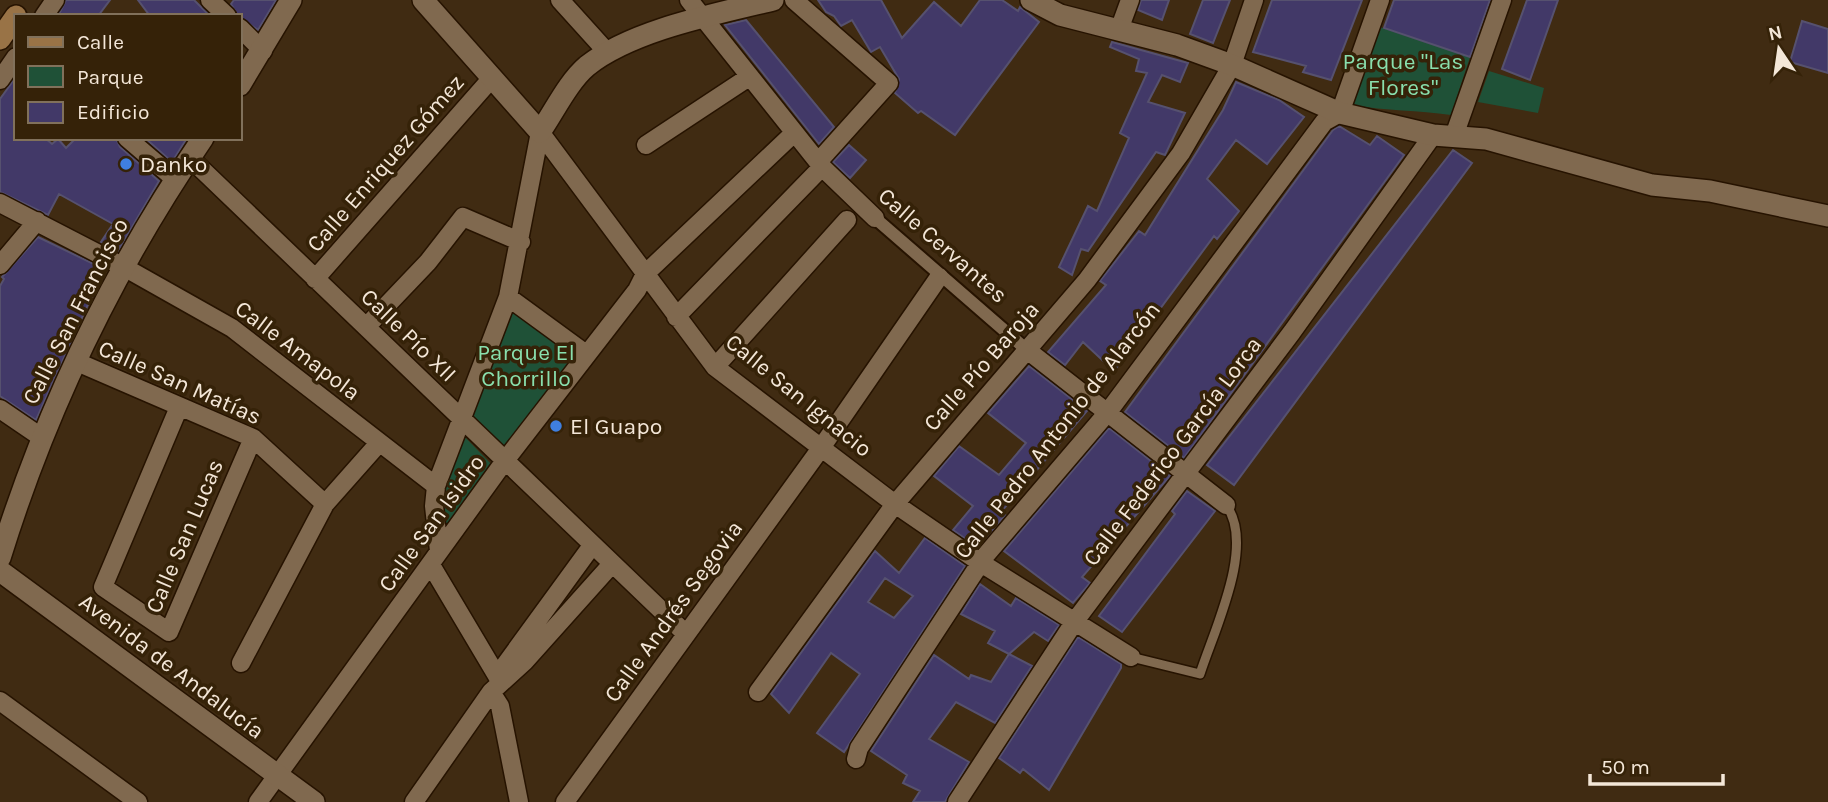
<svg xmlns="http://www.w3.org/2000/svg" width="1828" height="802" viewBox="0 0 1828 802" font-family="Karla,sans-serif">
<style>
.green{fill:#1f5137}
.building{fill:#423968;stroke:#56516f;stroke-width:2;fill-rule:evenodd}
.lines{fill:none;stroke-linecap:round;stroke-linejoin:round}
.service-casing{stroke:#261300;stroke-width:12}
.pedestrian-casing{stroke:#261300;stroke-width:16}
.minor-casing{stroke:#261300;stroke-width:21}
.tertiary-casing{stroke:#261300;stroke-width:24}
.secondary-casing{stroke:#261300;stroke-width:24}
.service{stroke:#80694f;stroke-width:9}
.pedestrian{stroke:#80694f;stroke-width:12}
.minor{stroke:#80694f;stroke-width:18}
.tertiary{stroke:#80694f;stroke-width:21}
.secondary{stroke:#997346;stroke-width:21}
.shop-dot{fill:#3f7fe0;stroke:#352208;stroke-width:2.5}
.labels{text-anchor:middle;stroke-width:7;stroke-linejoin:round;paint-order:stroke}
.park-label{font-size:23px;fill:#89dfad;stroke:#352208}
.street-label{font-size:23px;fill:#f4e7d8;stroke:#352208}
.poi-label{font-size:23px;fill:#f4e7d8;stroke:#352208;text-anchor:start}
</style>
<rect width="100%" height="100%" fill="#402b12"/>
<path class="green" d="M 1380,27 L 1470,57 L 1451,115 C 1418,110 1386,111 1353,105 Z
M 1489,71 L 1544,88 L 1538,113 L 1478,102 Z
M 512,309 L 576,355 L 503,451 L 469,417 Z
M 463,435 L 493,466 L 448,526 L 442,524 L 443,485 Z"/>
<path class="building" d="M 66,0 L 110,0 L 98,16 L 58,16 Z
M 138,0 L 194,0 L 210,16 L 150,16 Z
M 234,0 L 276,0 L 258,30 L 238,16 L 231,4 Z
M 818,0 L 881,0 L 902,38 L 934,2 L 961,26 L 980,0 L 1002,0 L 1018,11 L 1020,7 L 1039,22 L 955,135 L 921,111 L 918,113 L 895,93 L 899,79 L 880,47 L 871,52 L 852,20 L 841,26 L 834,16 L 826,12 Z
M 1141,0 L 1169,0 L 1162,20 L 1138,10 Z
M 1203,0 L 1230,0 L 1213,43 L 1190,34 Z
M 1272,0 L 1362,0 L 1331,80 L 1303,72 L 1306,66 L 1253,52 Z
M 1394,0 L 1490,0 L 1470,57 L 1384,28 Z
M 1527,0 L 1558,0 L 1530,80 L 1502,69 Z
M 746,20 L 834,127 L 819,144 L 725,25 Z
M 1802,21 L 1828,29 L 1828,73 L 1790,62 Z
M 1112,42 L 1188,63 L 1180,82 L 1162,75 L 1148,102 L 1185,113 L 1165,155 L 1156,152 L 1088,251 L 1081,249 L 1072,275 L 1059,267 L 1088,206 L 1097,211 L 1129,138 L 1120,133 L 1147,73 L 1136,71 L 1139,59 L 1110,47 Z
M 16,77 L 16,138 L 45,138 L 52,144 L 58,139 L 66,148 L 76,138 L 116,138 L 120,147 L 159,181 L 118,251 L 101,242 L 113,224 L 59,194 L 48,215 L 0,192 L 0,99 Z
M 1236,82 L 1279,100 L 1304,117 L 1267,164 L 1236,140 L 1207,179 L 1239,211 L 1217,239 L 1214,236 L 1114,371 L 1083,342 L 1065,365 L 1048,352 L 1106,285 L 1100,281 L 1139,231 L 1145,235 L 1223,110 Z
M 1339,126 L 1370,145 L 1377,136 L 1404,155 L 1184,458 L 1125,412 L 1333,130 Z
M 145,138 L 187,138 L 172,162 Z
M 849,145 L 866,160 L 850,178 L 833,162 Z
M 1453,150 L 1472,163 L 1234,485 L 1207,465 Z
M 38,237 L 104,269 L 36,420 L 0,396 L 0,286 L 4,279 L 2,277 Z
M 1029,366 L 1087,411 L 1001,512 L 1005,515 L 986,538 L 981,534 L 973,544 L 953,530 L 973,506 L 934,476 L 959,446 L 999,475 L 1026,443 L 988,413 Z
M 1109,428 L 1170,476 L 1082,577 L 1090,583 L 1073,603 L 1004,551 Z
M 1187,491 L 1215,511 L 1122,632 L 1099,616 L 1175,514 L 1172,511 Z
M 925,538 L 965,566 L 844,752 L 817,733 L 860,674 L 831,653 L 789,713 L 771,694 L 875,551 L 899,573 ZM 885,578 L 913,596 L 894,618 L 868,602 Z
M 980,584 L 1011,606 L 1016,598 L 1059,625 L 1048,641 L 1034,632 L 1009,654 L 988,643 L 995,631 L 961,614 Z
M 1078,637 L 1121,664 L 1121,668 L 1049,790 L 1023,769 L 1020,773 L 999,758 Z
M 1009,654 L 1032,666 L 995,723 L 956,702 L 929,739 L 969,762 L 945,802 L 913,802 L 920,791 L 903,783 L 907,775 L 871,751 L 934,655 L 969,679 L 971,675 L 991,682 Z"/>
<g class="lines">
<g class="service-casing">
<path id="service" d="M 1131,657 L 1200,674 C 1214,630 1256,545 1226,505"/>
</g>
<g class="pedestrian-casing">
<path id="pedestrian" d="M 875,218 L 1027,350"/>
</g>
<g class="minor-casing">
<path id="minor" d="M 210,0 L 227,16
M 560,0 L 607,52
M 689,0 L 822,167 L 875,218
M 794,0 L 889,83 L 818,162
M 44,16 L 55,0
M 240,28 L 263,51
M 1119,30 L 1130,0
M 0,80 L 16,57
M 540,132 L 715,367 L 895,504 L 981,563 L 1131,657
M 1454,136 L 1502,0
M 127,138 L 176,180
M 646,145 L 749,77
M 190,158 L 686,634
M 0,203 L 122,266 L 232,328 L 436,486
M 0,265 L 37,221
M 315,279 L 491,79
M 508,297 L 586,354
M 676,317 L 822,167
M 366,327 L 428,262 L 463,217 L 521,242
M 1027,350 L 1226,505
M 77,362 L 253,438 L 325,504
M 715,367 L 847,220
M 179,407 L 103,587 L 169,632 L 253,438
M 0,409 L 41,437
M 439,551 L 434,506 L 436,486 L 508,297 L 540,132
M 431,565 L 497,676
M 241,663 L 325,504 L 379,443
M 497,676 L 591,547
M 491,692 L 500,706 L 519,802
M 758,692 L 895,504 L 1087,280 L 1181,153 L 1232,65 L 1254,0
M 0,701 L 138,802
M 856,759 L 859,748 L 985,556 L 1108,412 L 1324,122 L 1340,113 L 1380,0
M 258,802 L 504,462 L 637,290 L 645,274 L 794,133
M 414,802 L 491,692 L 525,661 L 611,565
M 565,802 L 821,448 L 939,277
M 957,802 L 1075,621 L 1292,332 L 1433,135"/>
</g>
<g class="tertiary-casing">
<path id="tertiary" d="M 423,0 L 540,132 C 554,112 568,82 587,66 C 632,30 716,14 773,0
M 1031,0 L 1060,15 L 1177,45 L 1232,65 L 1340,113 L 1433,135 L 1486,139 L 1652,185 L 1710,191 L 1828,216
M 240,85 L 291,0
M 0,558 C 46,409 115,267 203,138
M 0,571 L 314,802"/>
</g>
<g class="secondary-casing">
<path id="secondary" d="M 0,39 L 16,16"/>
</g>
<use href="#service" class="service"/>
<use href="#pedestrian" class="pedestrian"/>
<use href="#minor" class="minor"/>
<use href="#tertiary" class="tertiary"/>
<use href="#secondary" class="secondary"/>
</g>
<g class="shop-dot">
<circle cx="126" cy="164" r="7"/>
<circle cx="556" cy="426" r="7"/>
</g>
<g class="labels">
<g class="park-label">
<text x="1403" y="69">Parque "Las<tspan x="1403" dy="26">Flores"</tspan></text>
<text x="526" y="360">Parque El<tspan x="526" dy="26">Chorrillo</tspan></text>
</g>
<g class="street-label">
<text transform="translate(385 163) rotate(-49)" y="8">Calle Enriquez Gómez</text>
<text transform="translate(943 245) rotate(41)" y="8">Calle Cervantes</text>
<text transform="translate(75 311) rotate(-63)" y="8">Calle San Francisco</text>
<text transform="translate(409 335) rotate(44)" y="8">Calle Pío XII</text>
<text transform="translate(298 350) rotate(37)" y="8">Calle Amapola</text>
<text transform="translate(981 366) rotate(-49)" y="8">Calle Pío Baroja</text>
<text transform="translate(180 382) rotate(24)" y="8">Calle San Matías</text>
<text transform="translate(799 395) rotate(39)" y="8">Calle San Ignacio</text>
<text transform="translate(1057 430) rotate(-52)" y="8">Calle Pedro Antonio de Alarcón</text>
<text transform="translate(1172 451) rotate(-53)" y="8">Calle Federico García Lorca</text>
<text transform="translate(431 523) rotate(-54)" y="8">Calle San Isidro</text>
<text transform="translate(184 536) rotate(-67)" y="8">Calle San Lucas</text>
<text transform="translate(673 611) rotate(-54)" y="8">Calle Andrés Segovia</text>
<text transform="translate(172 666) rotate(37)" y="8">Avenida de Andalucía</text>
</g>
<g class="poi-label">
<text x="140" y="172">Danko</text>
<text x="570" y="434">El Guapo</text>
</g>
</g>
<rect x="14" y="14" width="228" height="126" fill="#352208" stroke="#81715b" stroke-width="2"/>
<rect x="28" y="37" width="35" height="10" fill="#997346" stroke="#81715b" stroke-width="2"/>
<text x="77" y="49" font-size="21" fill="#f4e7d8">Calle</text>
<rect x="28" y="66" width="35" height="21" fill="#1f5137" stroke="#81715b" stroke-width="2"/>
<text x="77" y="84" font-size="21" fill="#f4e7d8">Parque</text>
<rect x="28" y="102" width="35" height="21" fill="#423968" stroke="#81715b" stroke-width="2"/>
<text x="77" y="119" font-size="21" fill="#f4e7d8">Edificio</text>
<g transform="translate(1779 49) rotate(347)" stroke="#352208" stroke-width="5" paint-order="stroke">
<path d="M0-5L12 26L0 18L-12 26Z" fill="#f4e7d8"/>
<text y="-10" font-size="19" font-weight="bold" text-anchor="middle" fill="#f4e7d8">N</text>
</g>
<path d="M1590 774v10h133v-10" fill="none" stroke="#f4e7d8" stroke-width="3.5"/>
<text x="1601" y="774" font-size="21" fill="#f4e7d8" stroke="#352208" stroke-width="5" paint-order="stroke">50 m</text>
</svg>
